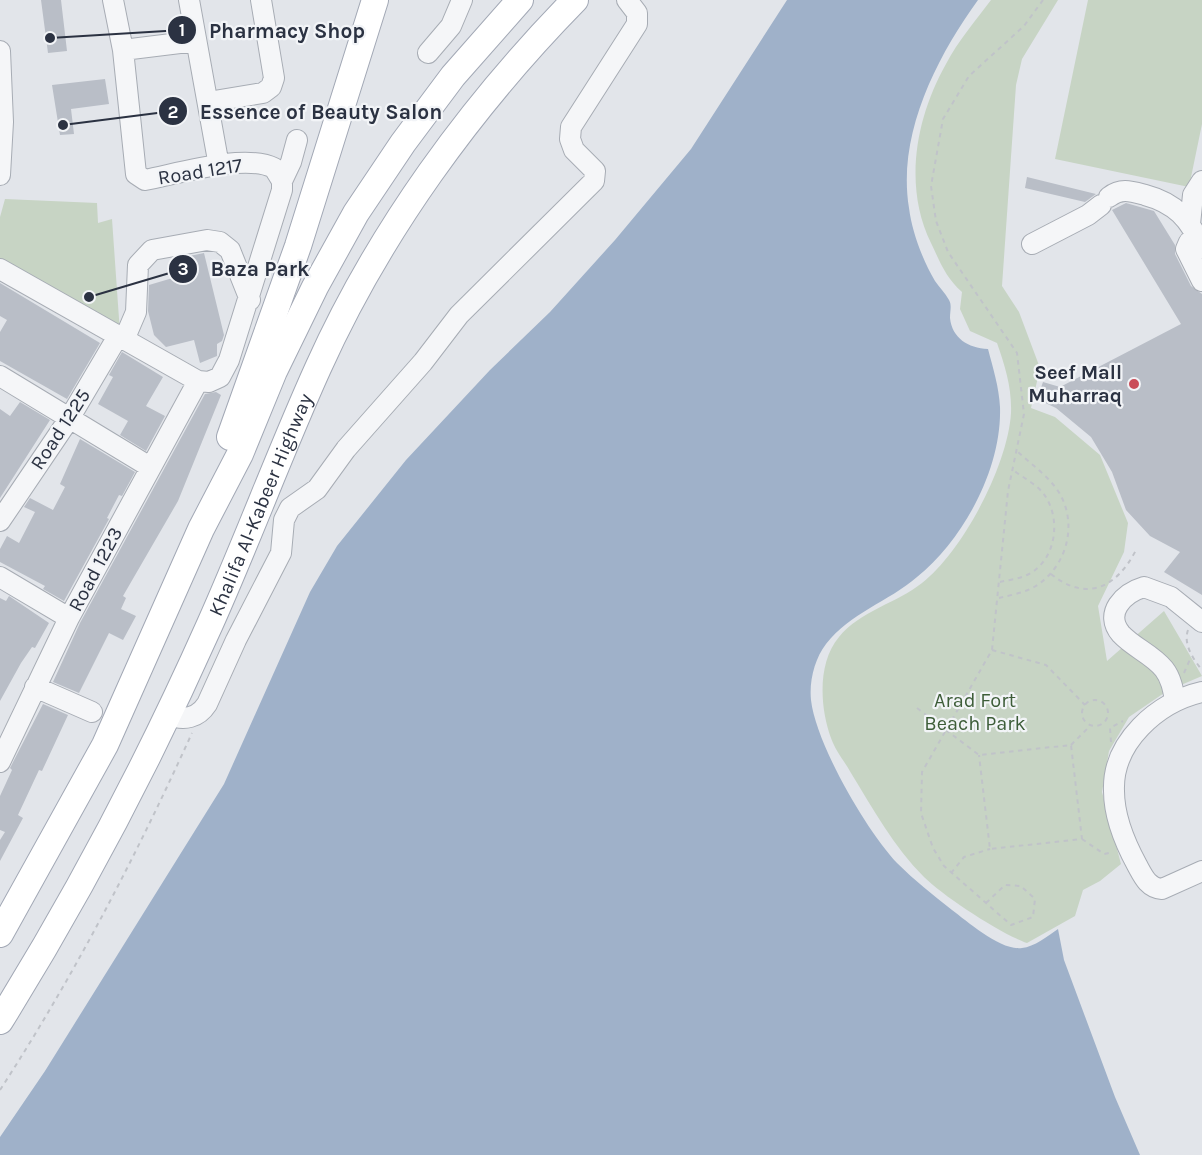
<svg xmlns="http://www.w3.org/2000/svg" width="1202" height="1155" viewBox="0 0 1202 1155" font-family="Karla,sans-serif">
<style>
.green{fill:#c7d4c4}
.water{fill:#9fb1c9}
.building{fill:#b9bec7}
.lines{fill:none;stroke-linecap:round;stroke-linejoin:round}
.minor-casing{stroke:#a7acb4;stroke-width:22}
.major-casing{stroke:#a2a8b5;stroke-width:28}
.path{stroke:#c0c3c9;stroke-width:2;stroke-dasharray:4.5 4.5;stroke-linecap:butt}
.minor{stroke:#f5f6f8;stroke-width:20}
.major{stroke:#fff;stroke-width:26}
.poi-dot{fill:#ca4c58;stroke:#f2f4f7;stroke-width:2}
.labels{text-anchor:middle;stroke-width:4.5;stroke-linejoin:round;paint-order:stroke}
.street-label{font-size:20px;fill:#2b3242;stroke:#f2f4f7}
.poi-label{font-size:20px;font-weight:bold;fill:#2b3242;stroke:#f2f4f7;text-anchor:end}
.park-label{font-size:20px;fill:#3d5d38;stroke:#f2f4f7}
.leader{fill:none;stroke:#2b3242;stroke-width:2}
.callout-dot{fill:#2b3242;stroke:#f2f4f7;stroke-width:2}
.mark-label{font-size:18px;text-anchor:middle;font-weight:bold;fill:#fff}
.callout-label{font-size:21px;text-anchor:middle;font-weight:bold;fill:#2b3242;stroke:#f2f4f7;stroke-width:4.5;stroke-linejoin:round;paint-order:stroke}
</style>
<rect width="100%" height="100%" fill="#e2e5ea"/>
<path class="green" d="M 991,0 L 1058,0 L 1022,59 L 1016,85 L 1002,286 L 1019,312 L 1040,368 L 1031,408 L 1055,417 L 1100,455 L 1128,523 L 1124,552 L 1098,606 L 1107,661 L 1164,611 L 1202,676 L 1167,691 L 1129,717 L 1109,751 L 1102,792 L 1121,864 L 1100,881 L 1083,890 L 1075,916 L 1027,943 C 1001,934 943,896 924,877 C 894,847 873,809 851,773 C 845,762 835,750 831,738 C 820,708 817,663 839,637 C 860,611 897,603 922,583 C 963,551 1008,465 1011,413 C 1012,388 1005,366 997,343 L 970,331 L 960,309 L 962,292 C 946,278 940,262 931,243 C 903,186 916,117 946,64 C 958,41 976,20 991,0 Z
M 1088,0 L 1202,0 L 1202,124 L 1189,187 L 1055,159 Z
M 5,199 L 97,203 L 98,223 L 112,219 L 120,333 L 0,261 L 0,217 Z"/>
<path class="water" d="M 787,0 L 978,0 C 936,58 897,135 909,208 C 912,232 923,261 935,281 C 940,288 945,293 949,300 C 952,305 950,311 950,318 C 952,338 968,348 988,349 C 993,368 999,387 1000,407 C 1002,468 964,539 917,577 C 888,602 850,613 826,644 C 815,658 809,681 811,700 C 816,744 866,830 897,863 C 914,880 933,895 952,910 C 968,922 1001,951 1022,948 C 1034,947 1048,936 1058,929 L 1064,960 L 1115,1097 L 1140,1155 L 0,1155 L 0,1137 L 45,1071 L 224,784 L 310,592 L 337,546 L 406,460 L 490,370 L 550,312 L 615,240 L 691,149 Z"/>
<path class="building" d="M 41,0 L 61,0 L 67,51 L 48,53 Z
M 105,79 L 109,104 L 71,109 L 74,134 L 60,135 L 52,85 Z
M 1027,177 L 1096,194 L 1085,202 L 1025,188 Z
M 1126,203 L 1154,211 L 1175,245 L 1175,254 L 1191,286 L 1202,294 L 1202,595 L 1164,572 L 1180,552 L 1150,536 L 1126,510 L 1112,472 L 1091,437 L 1056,408 L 1037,399 L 1043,382 L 1060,387 L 1181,324 L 1112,210 Z
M 204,253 L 224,335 L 222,341 L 217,344 L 217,356 L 200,363 L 194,340 L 166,347 L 154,335 L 148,311 L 149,285 L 176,277 L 175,259 Z
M 0,283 L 100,343 L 67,399 L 0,361 L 0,332 L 7,320 L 0,316 Z
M 122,352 L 163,377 L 146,406 L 165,416 L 146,451 L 120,435 L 128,421 L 98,404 L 113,377 L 109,375 Z
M 216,392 L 221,395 L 178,501 L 123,596 L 126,598 L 121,609 L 136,616 L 123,640 L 109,633 L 79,693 L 53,682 L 80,623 L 205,394 Z
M 20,402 L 50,420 L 0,498 L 0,409 L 10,416 Z
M 80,439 L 135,472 L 122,496 L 119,495 L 107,518 L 109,519 L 64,601 L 43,589 L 45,586 L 0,562 L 0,549 L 7,536 L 19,543 L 35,512 L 24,507 L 30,498 L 53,510 L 65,487 L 60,484 Z
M 9,596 L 49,623 L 35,648 L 32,647 L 21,663 L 0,701 L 0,598 L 6,601 Z
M 43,704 L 68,715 L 42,771 L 39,770 L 18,815 L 23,818 L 0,861 L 0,840 L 5,832 L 0,830 L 0,796 L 12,770 L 10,768 Z"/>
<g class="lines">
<g class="minor-casing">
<path id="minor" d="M 189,0 L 219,166
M 123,50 L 196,41
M 0,51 L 3,122 L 0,175
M 428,53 L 451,26 L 462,0
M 208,102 L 263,93 L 271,87 L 274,78 L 261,0
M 282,181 L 291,162 L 297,140
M 1109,197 C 1121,188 1130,191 1145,195 C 1175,203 1190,219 1202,248
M 1190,224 L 1193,195 L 1202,181
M 1198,238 L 1189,242 L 1186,249 L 1202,281
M 1032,244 L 1088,215 L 1101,205
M 0,269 L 198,381 L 209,382 L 220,377 L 229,360 L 282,190 L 282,181 L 274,168 C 245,153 177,174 145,180 L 136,174 L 123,50 L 113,0
M 124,340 L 136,312 L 138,265 L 152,250 L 207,240 L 220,242 L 230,250 L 250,300
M 0,376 L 150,467
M 0,521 L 69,419 L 118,336
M 0,577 L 69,618
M 35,687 L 92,712
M 1202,692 C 1158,702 1112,742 1114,791 C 1114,816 1125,843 1137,865 C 1143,876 1148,888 1162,889 L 1202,871
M 1175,700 C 1173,689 1171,678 1164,669 C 1152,654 1134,648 1121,634 C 1103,613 1124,593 1144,587 L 1171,597 L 1202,622
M 169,715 C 184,721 198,718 207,704 L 236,640 L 281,553 L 284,520 L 290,508 L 317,489 L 346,449 L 423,362 L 459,315 L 594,181 L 595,171 L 574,150 L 570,139 L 571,127 L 637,24 L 637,13 L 627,0
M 0,762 L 69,618 L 198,381"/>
</g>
<g class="major-casing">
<g id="major">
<path d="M 230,437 L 298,246 L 375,0"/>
<path d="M 0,934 L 105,745 L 201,529 L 240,454 L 274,371 L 315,287 L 356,213 L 403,143 L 453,76 L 520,0"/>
<path id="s1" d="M 0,1021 C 79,894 149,761 210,624 C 248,539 280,452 318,368 C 379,232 471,106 575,0"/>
</g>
</g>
<path class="path" d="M 1051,574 C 1087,603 1117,587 1136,550
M 1000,582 C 1008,580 1019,579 1027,575 C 1057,561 1062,517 1043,493 C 1036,484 1022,477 1013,470
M 999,598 C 1010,595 1024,593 1034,587 C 1067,568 1079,523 1058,491 C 1048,476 1031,464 1018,452
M 1188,630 C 1183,644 1193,659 1202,670
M 992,650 L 1046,665 L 1085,705
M 1184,673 L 1191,657
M1082 713a13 13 0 1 1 26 0a13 13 0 1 1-26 0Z
M 917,708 L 979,755 L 1071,745 L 1082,839 L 990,849 L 979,755
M 1111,742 L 1110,728 L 1123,721
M 1071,745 L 1090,726
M 1082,839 L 1104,854 L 1113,852
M 951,873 L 964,857 L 990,849
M 986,903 L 1005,885 L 1021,886 L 1035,899 L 1033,917 L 1011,925 L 944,866 L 933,848 L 921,813 L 922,772 L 992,650 L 1008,491 L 1024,414 L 1017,353 L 948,252 L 936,221 L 931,186 L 943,119 L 969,76 L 1024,26 L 1043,0
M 0,1090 C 74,976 136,856 192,733"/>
<use href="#minor" class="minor"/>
<use href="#major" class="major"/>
</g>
<circle class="poi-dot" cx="1134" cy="384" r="6"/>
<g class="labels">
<g class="street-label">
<text transform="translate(200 171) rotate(-9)" y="7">Road 1217</text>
<text transform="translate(60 429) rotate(-57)" y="7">Road 1225</text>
<text dy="7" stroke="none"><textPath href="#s1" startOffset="579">Khalifa Al-Kabeer Highway</textPath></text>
<text transform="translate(95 569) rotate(-62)" y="7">Road 1223</text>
</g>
<g class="poi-label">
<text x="1122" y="379">Seef Mall<tspan x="1122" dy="23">Muharraq</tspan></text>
</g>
<g class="park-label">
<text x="975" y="707">Arad Fort<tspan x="975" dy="23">Beach Park</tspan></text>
</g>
</g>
<path class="leader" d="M50 38L182 30M63 125L173 111M89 297L183 269"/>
<g class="callout-dot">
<circle cx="50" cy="38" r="6"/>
<circle cx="63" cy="125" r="6"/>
<circle cx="89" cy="297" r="6"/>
<circle cx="182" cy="30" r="15"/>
<circle cx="173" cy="111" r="15"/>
<circle cx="183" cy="269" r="15"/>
</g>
<g class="mark-label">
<text x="182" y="36">1</text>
<text x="173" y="118">2</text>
<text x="183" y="275">3</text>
</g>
<g class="callout-label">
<text x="287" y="38">Pharmacy Shop</text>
<text x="321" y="119">Essence of Beauty Salon</text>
<text x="260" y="276">Baza Park</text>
</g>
</svg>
